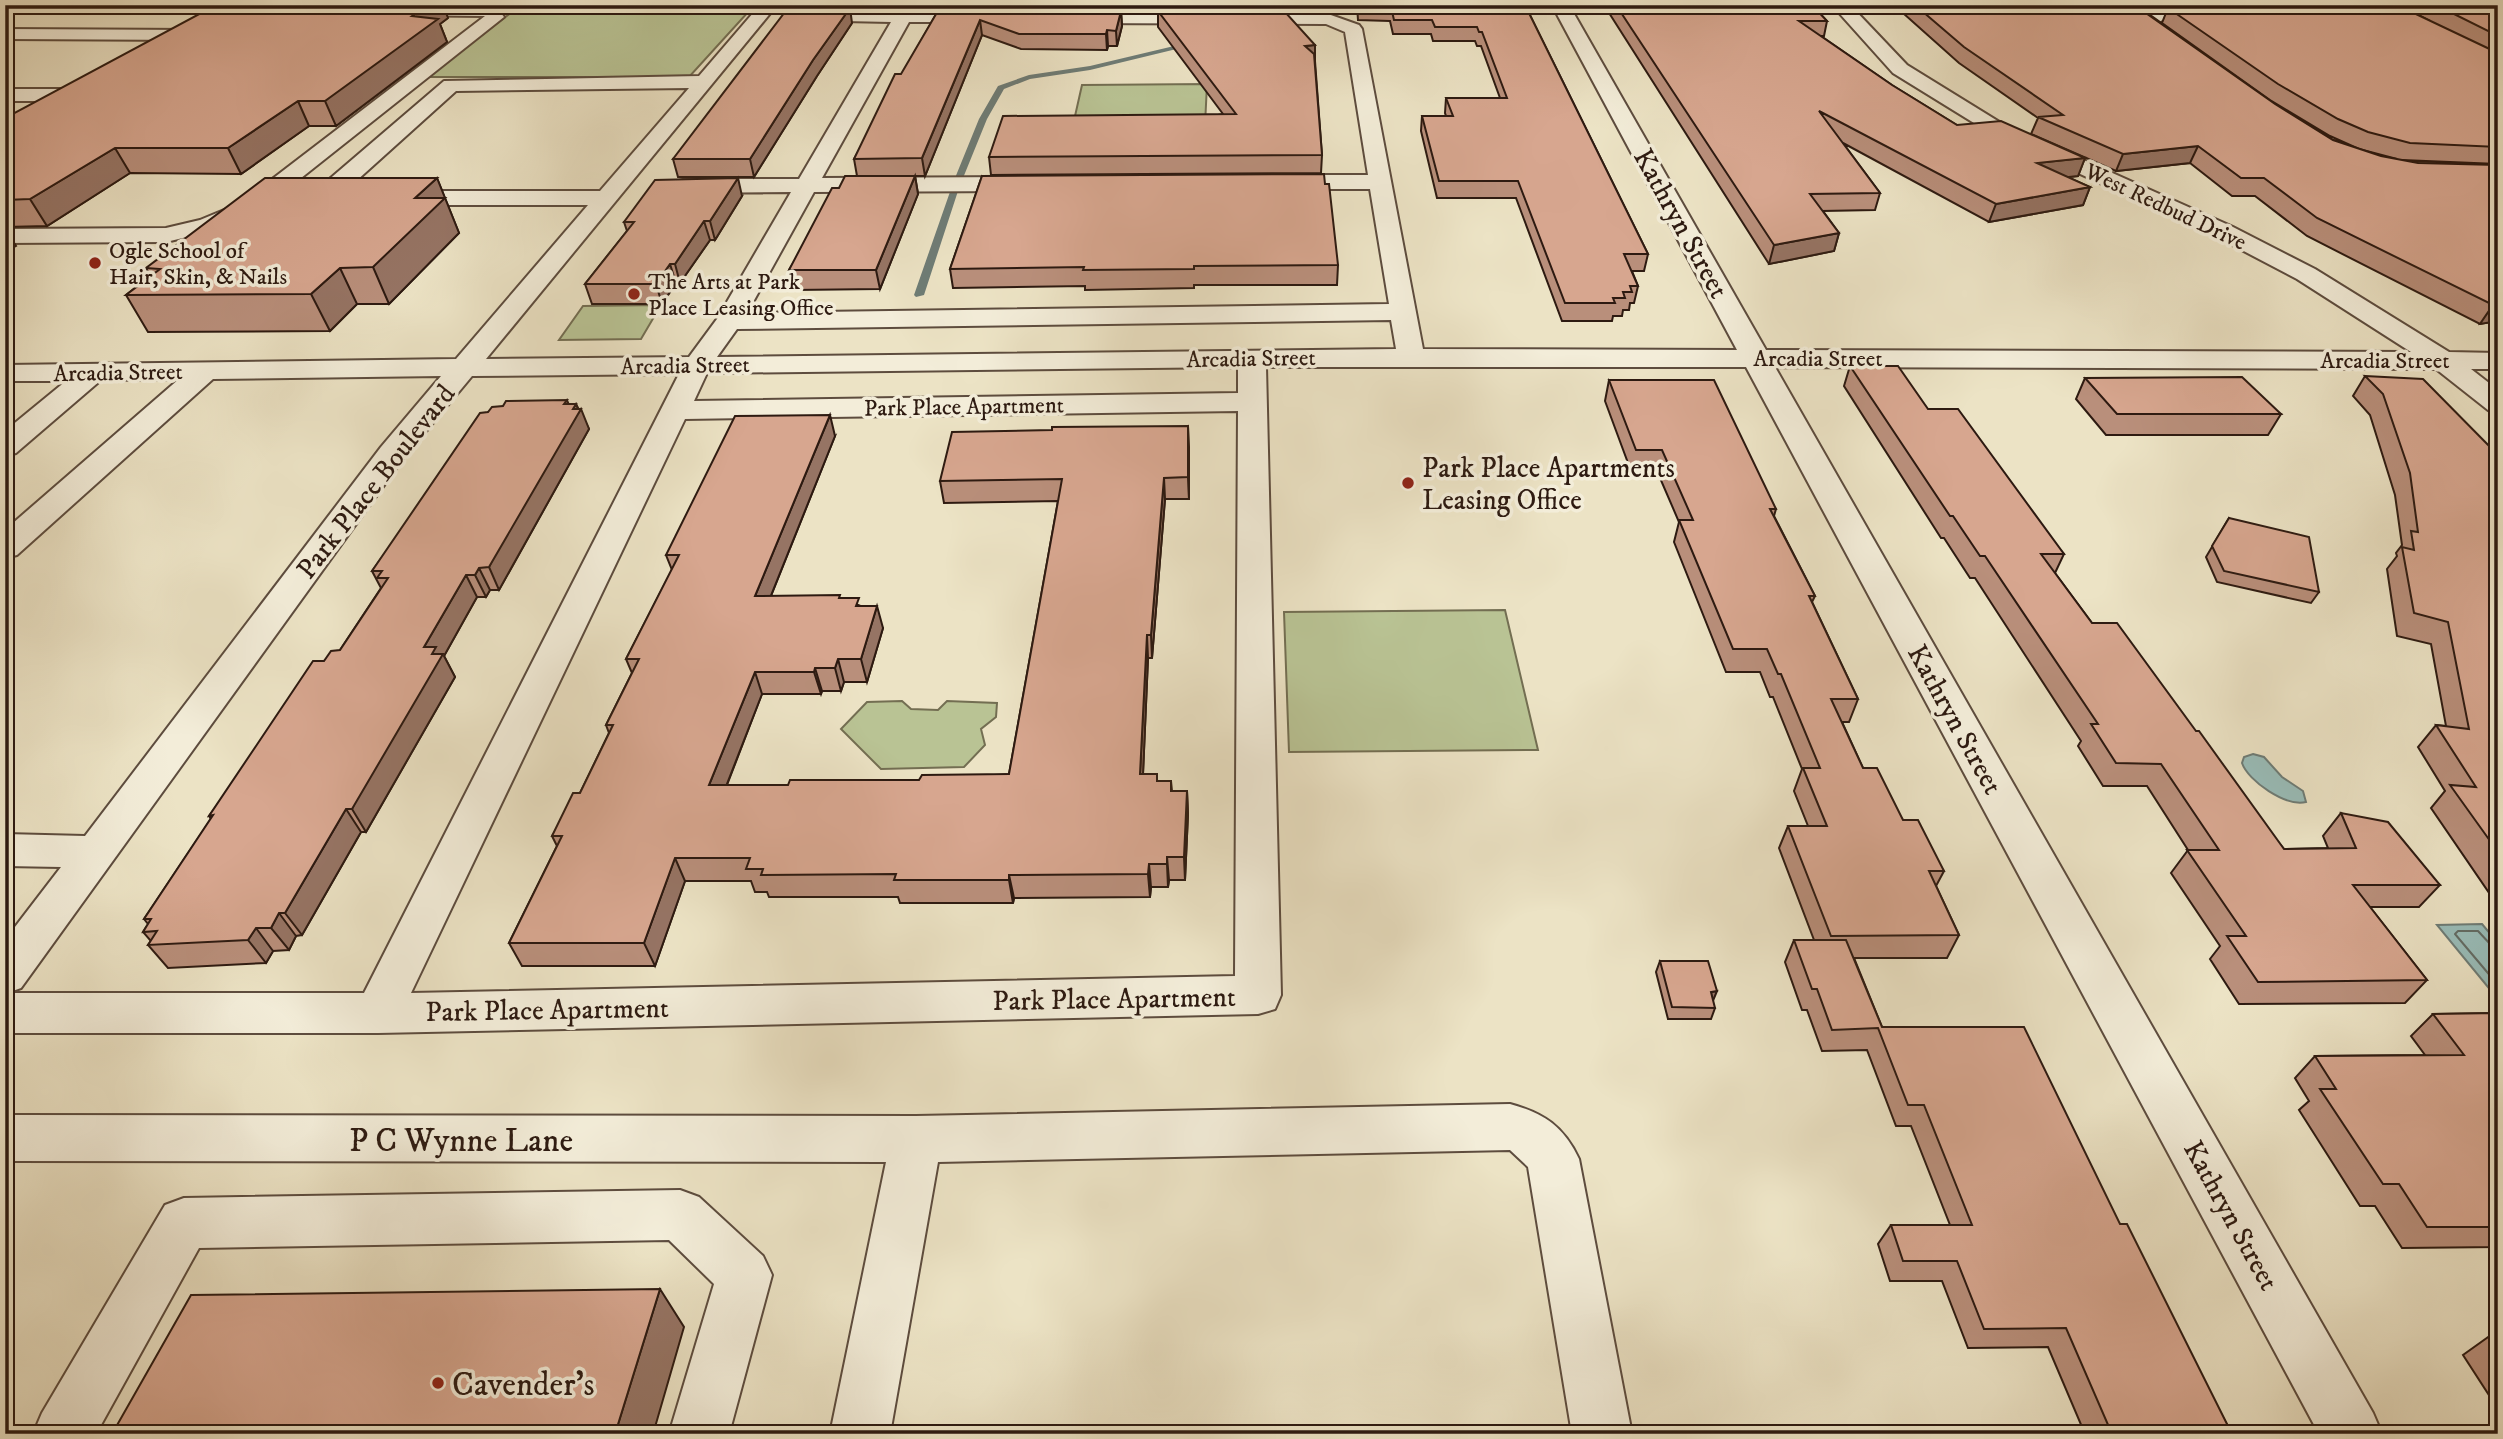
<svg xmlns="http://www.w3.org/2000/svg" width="2503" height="1439" viewBox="0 0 2503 1439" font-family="'IM FELL DW Pica',serif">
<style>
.green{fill:#b9c394;stroke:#736e52;stroke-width:2}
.water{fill:#99bdb9;stroke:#6e7c76;stroke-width:2}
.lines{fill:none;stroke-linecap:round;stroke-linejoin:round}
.shore{stroke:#636c65;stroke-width:2}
.stream{fill:#6e7c76;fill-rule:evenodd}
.minor-casing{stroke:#5d4c3e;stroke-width:4}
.minor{fill:#f3edd9;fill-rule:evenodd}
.wall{fill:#b98f7b;stroke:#2d1a11;stroke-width:2;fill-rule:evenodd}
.shaded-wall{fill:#967464;stroke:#2d1a11;stroke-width:2}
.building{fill:#d7a68f;stroke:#2d1a11;stroke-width:2}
.poi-dot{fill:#8f2418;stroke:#f3edd9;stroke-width:2.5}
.labels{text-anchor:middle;stroke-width:7;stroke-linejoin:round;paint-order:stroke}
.far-street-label{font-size:23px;fill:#2d1a11;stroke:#f3edd9}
.far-poi-label{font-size:23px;fill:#2d1a11;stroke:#f3edd9;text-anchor:start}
.street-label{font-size:28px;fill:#2d1a11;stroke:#f3edd9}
.poi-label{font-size:28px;fill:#2d1a11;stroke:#f3edd9;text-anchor:start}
.near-street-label{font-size:33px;fill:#2d1a11;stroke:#f3edd9}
.near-poi-label{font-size:33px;fill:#2d1a11;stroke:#f3edd9;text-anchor:start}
</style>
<rect width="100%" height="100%" fill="#ece3c5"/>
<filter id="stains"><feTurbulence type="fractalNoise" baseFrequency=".00286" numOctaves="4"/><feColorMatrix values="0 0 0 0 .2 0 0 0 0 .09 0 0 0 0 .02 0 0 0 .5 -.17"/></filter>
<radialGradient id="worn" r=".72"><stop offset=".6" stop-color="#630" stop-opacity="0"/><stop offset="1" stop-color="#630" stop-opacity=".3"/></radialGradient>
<path class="green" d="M 516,9 L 750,10 L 689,77 L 427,77 Z
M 1207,84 L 1205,125 L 1073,125 L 1082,85 Z
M 661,305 L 641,339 L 559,340 L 583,306 Z
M 1505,610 L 1538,750 L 1289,752 L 1284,612 Z
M 902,701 L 911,709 L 938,710 L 947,701 L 997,703 L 996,717 L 981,729 L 985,745 L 964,767 L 881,769 L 841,729 L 867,702 Z"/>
<path class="water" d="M 2253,754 L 2264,757 L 2282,777 L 2303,791 L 2306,802 C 2286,807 2248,781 2242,763 L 2244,757 Z
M 2482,924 L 2498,943 L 2498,992 L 2492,992 L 2437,925 Z"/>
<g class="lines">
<path class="shore" d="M 2498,947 L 2491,945 L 2478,931 L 2458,931 L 2455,934 L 2498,985"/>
<path class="stream" d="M 1302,5 L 1308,5 L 1305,16 L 1302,18 L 1299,16 Z
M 1191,42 L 1193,45 L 1090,70 L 1030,79 L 1004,89 L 987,119 L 963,178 L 959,180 L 955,178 L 979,119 L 998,86 L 1029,75 L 1090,66 Z
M 951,189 L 958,191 L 924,295 L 916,297 L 914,295 Z"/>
<g class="minor-casing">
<path id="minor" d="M 481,5 L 497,8 L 504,17 L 257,213 L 216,230 L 166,242 L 5,243 L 5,229 L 166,228 L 200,220 L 241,203 L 485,16 L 392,15 L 383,10 L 386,6 Z
M 760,5 L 777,5 L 486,359 L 689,357 L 717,319 L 791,192 L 687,193 L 679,191 L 676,186 L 679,181 L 687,179 L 799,179 L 891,22 L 795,20 L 792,16 L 801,11 L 985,12 L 994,17 L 985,22 L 909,22 L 822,178 L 1033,177 L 1041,179 L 1044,184 L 1041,189 L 1033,191 L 814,192 L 747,313 L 1389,304 L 1370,189 L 1271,189 L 1263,187 L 1260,182 L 1263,177 L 1271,175 L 1368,175 L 1345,32 L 1326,24 L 1070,23 L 1061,18 L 1070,13 L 1328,14 L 1359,25 L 1362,29 L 1423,349 L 1737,350 L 1552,5 L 1569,5 L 1766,350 L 2411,352 L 2297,279 L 2217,237 L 1987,131 L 1893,73 L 1832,5 L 1850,5 L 1907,65 L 2001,123 L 2233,227 L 2315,269 L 2449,352 L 2498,353 L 2498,369 L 2471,369 L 2498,390 L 2498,413 L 2488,410 L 2436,369 L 1775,367 L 2373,1413 L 2382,1434 L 2319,1434 L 1746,367 L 1266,367 L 1281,995 L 1275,1009 L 1258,1014 L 378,1033 L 5,1033 L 5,940 L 61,867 L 5,866 L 5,834 L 85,836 L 381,447 L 441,376 L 213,379 L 17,555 L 5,558 L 5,530 L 179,379 L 101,380 L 16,453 L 5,456 L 5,431 L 66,381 L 5,381 L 5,365 L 456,359 L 588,205 L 333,205 L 325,203 L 322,198 L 326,182 L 444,81 L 699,76 ZM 689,88 L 600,191 L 345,191 L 456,91 ZM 1391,320 L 1396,349 L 717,357 L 737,329 ZM 1238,367 L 1238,393 L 694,401 L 707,373 ZM 679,374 L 364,993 L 7,993 L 21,988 L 403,459 L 472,376 ZM 1238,411 L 1235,976 L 411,993 L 685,419 Z
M 2190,5 L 2218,6 L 2227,11 C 2214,24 2179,10 2159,22 L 2159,27 L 2189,47 L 2191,51 L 2189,55 C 2172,59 2148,39 2140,25 C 2151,7 2170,6 2190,5 Z
M 5,29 L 193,30 L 202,35 L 193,40 L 5,39 Z
M 5,89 L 83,89 L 90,91 L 93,95 L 90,99 L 83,101 L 5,101 Z
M 1510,1104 C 1544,1113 1564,1127 1579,1159 L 1632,1434 L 1572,1434 L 1528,1167 L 1510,1150 L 938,1162 L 890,1434 L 830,1434 L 886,1162 L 5,1161 L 5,1115 L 916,1116 Z
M 680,1190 L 699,1197 L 763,1256 L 772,1275 L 729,1434 L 669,1434 L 714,1284 L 669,1240 L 199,1248 L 96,1434 L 33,1434 L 42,1413 L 165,1205 L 184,1198 Z"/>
</g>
<use href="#minor" class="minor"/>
</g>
<path class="wall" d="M 803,5 L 865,5 L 863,8 L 804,8 Z
M 949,5 L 1127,5 L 1126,10 L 949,9 Z
M 1143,5 L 1270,5 L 1270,11 L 1146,10 Z
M 1357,5 L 1525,5 L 1648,254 L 1644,271 L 1632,271 L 1638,286 L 1634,303 L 1630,303 L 1629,310 L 1623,310 L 1622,316 L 1613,316 L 1612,321 L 1562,321 L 1516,198 L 1437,198 L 1421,131 L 1422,116 L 1446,116 L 1445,113 L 1446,98 L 1500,98 L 1481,46 L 1477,46 L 1475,41 L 1433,41 L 1431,34 L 1393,34 L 1390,21 L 1358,20 Z
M 1604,5 L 1812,5 L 1827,21 L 1824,36 L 1821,36 L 1892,85 L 1957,125 L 2085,158 L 2078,176 L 2067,177 L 2090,187 L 2083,205 L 1989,222 L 1843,143 L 1880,193 L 1875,210 L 1823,211 L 1839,233 L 1834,251 L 1769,264 Z
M 1894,5 L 2166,5 L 2149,8 L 2146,12 L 2275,104 L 2333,140 L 2359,149 L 2330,136 L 2270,100 L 2162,23 L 2168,8 L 2430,21 L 2399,5 L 2498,5 L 2498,164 L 2402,160 L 2418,163 L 2498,165 L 2498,321 L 2480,324 L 2307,236 L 2255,196 L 2232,196 L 2190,163 L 2116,171 L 2031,134 L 2038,118 L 1959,63 ZM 2359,149 L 2397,159 L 2381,156 Z
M 939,9 L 1121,11 L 1122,26 L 1117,46 L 1108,46 L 1107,50 L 1021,49 L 982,35 L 925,176 L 857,176 L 854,159 Z
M 1158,11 L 1315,61 L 1322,155 L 1321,173 L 991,175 L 989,157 L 1223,114 L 1158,27 Z
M 448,18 L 440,24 L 447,42 L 336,126 L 309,126 L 241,174 L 130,173 L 47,226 L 5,227 L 5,118 Z
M 852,23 L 817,76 L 754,177 L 678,177 L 673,159 Z
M 915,176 L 918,194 L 880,289 L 794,290 L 789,270 L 839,188 Z
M 982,176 L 1338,265 L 1337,285 L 1194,285 L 1194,288 L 1085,290 L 1085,286 L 953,288 L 950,269 Z
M 437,178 L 459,233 L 389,304 L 357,304 L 330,331 L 148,332 L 126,295 L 150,276 L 146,268 Z
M 742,196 L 715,240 L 710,240 L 680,283 L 676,283 L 662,304 L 592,304 L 585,284 L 627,231 L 624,222 Z
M 1850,366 L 1928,409 L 2064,554 L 2055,573 L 2092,623 L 2284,849 L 2328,848 L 2323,836 L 2341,813 L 2440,885 L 2419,907 L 2370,907 L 2427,980 L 2405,1003 L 2239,1004 L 2210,959 L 2220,946 L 2171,873 L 2188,850 L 2147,786 L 2103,786 L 2078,746 L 2081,741 L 1975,578 L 1970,578 L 1944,538 L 1941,538 L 1844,386 Z
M 2365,376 L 2498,455 L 2498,901 L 2494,900 L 2431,808 L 2445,791 L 2418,747 L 2436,725 L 2446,726 L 2431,644 L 2397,636 L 2387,569 L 2397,556 L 2396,553 L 2402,545 L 2395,495 L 2370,415 L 2353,396 Z
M 2085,378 L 2281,414 L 2268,435 L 2106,435 L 2076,399 Z
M 1609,380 L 1776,509 L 1774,516 L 1815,596 L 1812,602 L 1858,699 L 1849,722 L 1842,722 L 1863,768 L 1903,820 L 1944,871 L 1936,886 L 1959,935 L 1947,958 L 1854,958 L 1882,1027 L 2120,1224 L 2232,1434 L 2085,1434 L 2048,1347 L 1968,1348 L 1942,1281 L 1890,1281 L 1878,1244 L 1891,1225 L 1950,1225 L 1911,1126 L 1896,1126 L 1867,1050 L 1822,1051 L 1807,1010 L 1802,1010 L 1785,962 L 1794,940 L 1814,940 L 1779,848 L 1788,826 L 1808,826 L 1794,791 L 1802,769 L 1773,697 L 1770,697 L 1760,672 L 1726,672 L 1674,542 L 1679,522 L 1657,471 L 1631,471 L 1605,401 Z
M 576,404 L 589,429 L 499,590 L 490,590 L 486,597 L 477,597 L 444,656 L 455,677 L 366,832 L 361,832 L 302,935 L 296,936 L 289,950 L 273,951 L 266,963 L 168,968 L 148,945 L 151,941 L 143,932 L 148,924 L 144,919 L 211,819 L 209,816 L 324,661 L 340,650 L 381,588 L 372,571 L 488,412 L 503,406 Z
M 1188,426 L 1189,499 L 1165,499 L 1152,658 L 1148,658 L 1143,774 L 1158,781 L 1171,781 L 1172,791 L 1187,791 L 1188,814 L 1185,880 L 1169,880 L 1168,887 L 1151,887 L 1150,897 L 1014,898 L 1013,903 L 900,903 L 898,897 L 769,897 L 767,892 L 755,892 L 751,881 L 685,881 L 655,966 L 522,966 L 509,943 L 557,846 L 552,836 L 580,793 L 609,733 L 606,725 L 632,673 L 626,659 L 672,570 L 666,555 L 835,436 L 771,596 L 841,598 L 861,606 L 883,628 L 867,682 L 844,682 L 841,691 L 822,691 L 821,694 L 762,694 L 727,785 L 788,785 L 919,780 L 1009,774 L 1058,501 L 944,503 L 940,481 Z
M 2229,518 L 2319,592 L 2311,603 L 2217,582 L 2206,557 Z
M 1660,961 L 1715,1008 L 1711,1019 L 1668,1019 L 1656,972 Z
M 2498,1013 L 2498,1247 L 2402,1248 L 2375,1206 L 2360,1206 L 2299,1110 L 2309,1101 L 2295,1078 L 2315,1056 L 2425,1055 L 2411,1036 L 2433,1014 Z
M 2491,1335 L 2498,1335 L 2498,1409 L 2463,1355 Z"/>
<path class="shaded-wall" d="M 428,5 L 443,5 L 448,18 L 440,24 L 447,42 L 336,126 L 325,101 L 412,16 Z
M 2147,5 L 2166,5 L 2149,8 L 2137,25 L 2143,11 Z
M 850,8 L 852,23 L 817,76 L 754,177 L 750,159 L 813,60 Z
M 1121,11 L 1122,26 L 1117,46 L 1116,31 Z
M 980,20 L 982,35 L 925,176 L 922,158 Z
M 1107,30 L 1108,46 L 1107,50 L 1106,34 Z
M 1315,45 L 1315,61 L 1305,62 L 1305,46 Z
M 298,101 L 309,126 L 241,174 L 228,148 Z
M 2198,146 L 2190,163 L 2116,171 L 2123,154 Z
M 115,148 L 130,173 L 47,226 L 30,199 Z
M 2085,158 L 2078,176 L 2031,181 L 2037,163 Z
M 915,176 L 918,194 L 880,289 L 876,270 Z
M 437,178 L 459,233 L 389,304 L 373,267 L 415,198 Z
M 738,178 L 742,196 L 715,240 L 710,221 Z
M 2090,187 L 2083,205 L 1989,222 L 1996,204 Z
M 704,221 L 710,240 L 680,283 L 675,264 Z
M 5,229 L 16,246 L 5,252 Z
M 1839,233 L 1834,251 L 1769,264 L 1774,245 Z
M 670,264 L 676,283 L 662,304 L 656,284 Z
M 340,268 L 357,304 L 330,331 L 311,294 Z
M 2498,304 L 2498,321 L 2480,324 L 2493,305 Z
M 567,400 L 575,420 L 573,409 L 576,404 L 579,412 L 581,409 L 589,429 L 499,590 L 489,567 L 564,404 Z
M 830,415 L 835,436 L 762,618 L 755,596 Z
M 1188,426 L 1189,447 L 1189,499 L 1188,477 Z
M 1164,478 L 1165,499 L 1152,658 L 1151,635 Z
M 479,568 L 490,590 L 486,597 L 475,575 Z
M 466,575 L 477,597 L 444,656 L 455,677 L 366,832 L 352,809 L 424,647 Z
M 877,606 L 883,628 L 867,682 L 861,659 Z
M 1147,635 L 1148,658 L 1142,797 L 1140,774 Z
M 838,659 L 844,682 L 841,691 L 835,668 Z
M 815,668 L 822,691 L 821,694 L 814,672 Z
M 755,672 L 762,694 L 718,807 L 709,785 Z
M 1187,791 L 1188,814 L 1185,880 L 1184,857 Z
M 346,809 L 361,832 L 302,935 L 285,913 Z
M 1167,857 L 1169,880 L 1168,887 L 1167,864 Z
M 675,858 L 685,881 L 655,966 L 644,943 Z
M 1149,864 L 1151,887 L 1150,897 L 1148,874 Z
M 1009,875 L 1014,898 L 1013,903 L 1009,880 Z
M 279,913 L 296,936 L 289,950 L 271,928 Z
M 256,928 L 273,951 L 266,963 L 248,940 Z
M 1717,991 L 1712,1003 L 1711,992 Z
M 660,1289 L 684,1327 L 653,1434 L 615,1434 Z"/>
<path class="building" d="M 216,5 L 428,5 L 412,16 L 438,19 L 325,101 L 298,101 L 228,148 L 115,148 L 30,199 L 5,200 L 5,118 Z
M 1358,5 L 1525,5 L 1648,254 L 1624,254 L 1638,286 L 1630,286 L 1632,292 L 1623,292 L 1625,298 L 1613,298 L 1615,303 L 1565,303 L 1518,181 L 1439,181 L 1422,116 L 1453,116 L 1446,98 L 1507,98 L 1482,32 L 1479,32 L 1477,27 L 1435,27 L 1432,20 L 1394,20 L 1391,7 L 1358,7 Z
M 1616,5 L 1812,5 L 1827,21 L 1799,21 L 1892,85 L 1957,125 L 2001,121 L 2085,158 L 2037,163 L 2090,187 L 1996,204 L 1819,111 L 1880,193 L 1810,194 L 1839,233 L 1774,245 Z
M 1915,5 L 2147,5 L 2143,11 L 2275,104 L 2333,140 L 2381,156 L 2418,163 L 2498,165 L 2498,304 L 2493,305 L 2317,218 L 2264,178 L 2241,178 L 2198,146 L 2123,154 L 2038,117 L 2063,115 L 1964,47 Z
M 2179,5 L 2397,5 L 2498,53 L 2498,147 L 2410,143 L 2368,132 L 2338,119 L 2278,84 L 2168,8 Z
M 2436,5 L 2498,5 L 2498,36 Z
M 788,8 L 850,8 L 813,60 L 750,159 L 673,159 Z
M 939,9 L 1121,11 L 1116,31 L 1107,30 L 1106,34 L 1019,34 L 980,20 L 922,158 L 854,159 L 895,74 L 901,74 Z
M 1158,11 L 1286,13 L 1315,45 L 1305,46 L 1314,54 L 1322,155 L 989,157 L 1003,116 L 1236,114 Z
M 1324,174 L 1325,184 L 1329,184 L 1338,265 L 1194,266 L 1194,269 L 1083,270 L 1084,267 L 950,269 L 982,176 Z
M 845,176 L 915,176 L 876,270 L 789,270 L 832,188 L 839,188 Z
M 265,178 L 437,178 L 415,198 L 445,198 L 373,267 L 340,268 L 311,294 L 126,295 L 160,269 L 146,268 Z
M 738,178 L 710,221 L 704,221 L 675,264 L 670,264 L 656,284 L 585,284 L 634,222 L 624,222 L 655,180 Z
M 1850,366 L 1898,366 L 1928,409 L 1958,409 L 2064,554 L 2041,554 L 2092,623 L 2117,623 L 2196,731 L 2199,731 L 2284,849 L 2356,848 L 2341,813 L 2388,822 L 2440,885 L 2353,885 L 2427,980 L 2258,982 L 2227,936 L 2246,936 L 2187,850 L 2219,850 L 2161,764 L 2116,763 L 2091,724 L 2098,724 L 1985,556 L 1980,556 L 1953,516 L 1950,516 Z
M 2365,376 L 2423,379 L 2498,455 L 2498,852 L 2450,785 L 2476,787 L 2436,725 L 2469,729 L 2448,622 L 2414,613 L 2402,547 L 2414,550 L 2411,531 L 2418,532 L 2410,473 L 2383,394 Z
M 2242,377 L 2281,414 L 2117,414 L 2085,378 Z
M 1609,380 L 1714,380 L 1776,509 L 1770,509 L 1815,596 L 1809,596 L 1858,699 L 1831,699 L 1863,768 L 1877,768 L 1903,820 L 1918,820 L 1944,871 L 1929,871 L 1959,935 L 1831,936 L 1788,826 L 1827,826 L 1803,768 L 1820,768 L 1781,674 L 1778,674 L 1767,649 L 1733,649 L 1679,520 L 1693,520 L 1662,450 L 1636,450 Z
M 567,400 L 564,404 L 576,404 L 573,409 L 581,409 L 489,567 L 479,568 L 475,575 L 466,575 L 424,647 L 436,647 L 432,654 L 443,654 L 352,809 L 346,809 L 285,913 L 279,913 L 271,928 L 256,928 L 248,940 L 148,945 L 157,931 L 143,932 L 151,919 L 144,919 L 213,815 L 209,816 L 313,661 L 324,661 L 331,651 L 340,650 L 388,578 L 377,578 L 382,571 L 372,571 L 480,413 L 488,412 L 492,407 L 503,406 L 506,401 Z
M 830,415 L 755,596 L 840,595 L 839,598 L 859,598 L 856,606 L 877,606 L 861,659 L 838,659 L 835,668 L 815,668 L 814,672 L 755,672 L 709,785 L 788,785 L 790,780 L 919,780 L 922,775 L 1009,774 L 1062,479 L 940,481 L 952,432 L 1052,430 L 1052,427 L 1188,426 L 1188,477 L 1164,478 L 1151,635 L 1147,635 L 1140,774 L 1157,774 L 1157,781 L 1171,781 L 1171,791 L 1187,791 L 1184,857 L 1167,857 L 1167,864 L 1149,864 L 1148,874 L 1009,875 L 1009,880 L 894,880 L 896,874 L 761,875 L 763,869 L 746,869 L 750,858 L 675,858 L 644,943 L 509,943 L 562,836 L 552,836 L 573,793 L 580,793 L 613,725 L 606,725 L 639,659 L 626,659 L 679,555 L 666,555 L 735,416 Z
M 2229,518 L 2309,537 L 2319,592 L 2224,571 L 2212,546 Z
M 1794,940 L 1846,940 L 1882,1027 L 2024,1027 L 2120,1224 L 2127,1224 L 2232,1434 L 2112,1434 L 2066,1328 L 1984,1329 L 1957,1261 L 1903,1261 L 1891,1225 L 1972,1225 L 1924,1105 L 1908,1105 L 1878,1028 L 1832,1030 L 1817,989 L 1812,989 Z
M 1660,961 L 1708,961 L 1717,991 L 1711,992 L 1715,1008 L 1672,1007 Z
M 2498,1013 L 2498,1153 L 2490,1153 L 2498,1163 L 2498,1227 L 2427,1227 L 2399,1184 L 2383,1184 L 2320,1089 L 2336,1089 L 2315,1056 L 2464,1055 L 2433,1014 Z
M 660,1289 L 615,1434 L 112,1434 L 191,1295 Z
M 2491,1335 L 2498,1335 L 2498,1345 Z
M 1244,1429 L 1244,1434 L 1142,1434 L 1142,1431 Z"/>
<g class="poi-dot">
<circle cx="95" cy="263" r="7"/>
<circle cx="634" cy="294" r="7"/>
<circle cx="1408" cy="483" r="7"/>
<circle cx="438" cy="1383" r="7"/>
</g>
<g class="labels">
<g class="far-street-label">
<text transform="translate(2166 206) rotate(25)" y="8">West Redbud Drive</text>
<text transform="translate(1251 358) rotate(-1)" y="8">Arcadia Street</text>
<text x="1818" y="366">Arcadia Street</text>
<text x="2385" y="368">Arcadia Street</text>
<text transform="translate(685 365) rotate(-1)" y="8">Arcadia Street</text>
<text transform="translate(118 372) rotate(-1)" y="8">Arcadia Street</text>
<text transform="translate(964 406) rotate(-1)" y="8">Park Place Apartment</text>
</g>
<g class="far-poi-label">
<text x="109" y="258">Ogle School of<tspan x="109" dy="26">Hair, Skin, &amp; Nails</tspan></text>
<text x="648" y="289">The Arts at Park<tspan x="648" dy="26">Place Leasing Office</tspan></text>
</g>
<g class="street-label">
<text transform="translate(1682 223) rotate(61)" y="10">Kathryn Street</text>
<text transform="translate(375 481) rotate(-52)" y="10">Park Place Boulevard</text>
<text transform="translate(1956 719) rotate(61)" y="10">Kathryn Street</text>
<text transform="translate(1114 998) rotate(-1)" y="10">Park Place Apartment</text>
<text transform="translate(547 1009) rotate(-1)" y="10">Park Place Apartment</text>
<text transform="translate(2232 1215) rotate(61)" y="10">Kathryn Street</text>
</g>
<g class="poi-label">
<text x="1422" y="477">Park Place Apartments<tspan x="1422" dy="32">Leasing Office</tspan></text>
</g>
<g class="near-street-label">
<text x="461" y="1151">P C Wynne Lane</text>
</g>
<g class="near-poi-label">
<text x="452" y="1395">Cavender's</text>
</g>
</g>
<rect width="2503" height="1439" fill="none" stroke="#ece3c5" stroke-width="28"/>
<rect x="7" y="7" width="2489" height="1425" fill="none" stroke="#2d1a11" stroke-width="3.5"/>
<rect x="14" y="14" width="2475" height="1411" fill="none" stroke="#2d1a11" stroke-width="2"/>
<rect width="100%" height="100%" filter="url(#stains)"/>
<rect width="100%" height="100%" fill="url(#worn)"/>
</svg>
